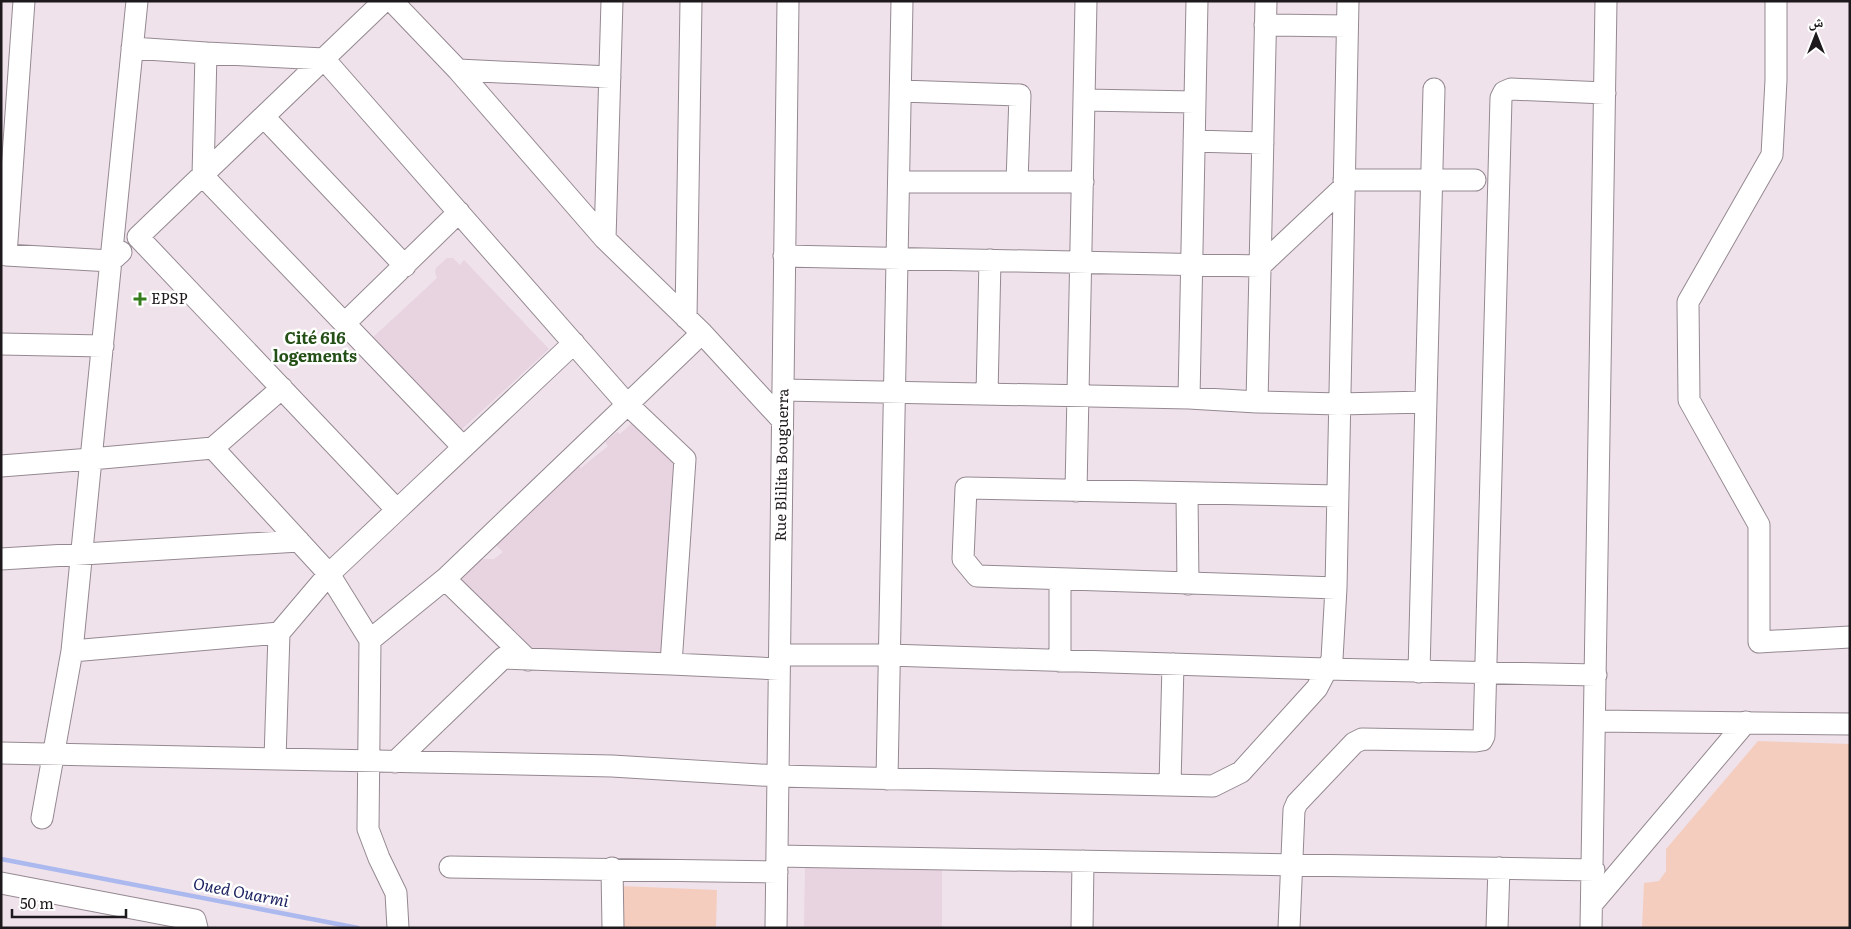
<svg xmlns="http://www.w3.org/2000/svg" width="1851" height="929" viewBox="0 0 1851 929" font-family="Literata,'Noto Naskh Arabic',serif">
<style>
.built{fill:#e8d3e1}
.green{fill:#f4cdbe}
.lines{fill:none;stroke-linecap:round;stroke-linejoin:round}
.stream{stroke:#abb9ef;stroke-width:4.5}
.minor-casing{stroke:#958991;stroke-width:23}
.minor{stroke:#fff;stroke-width:21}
.poi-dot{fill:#367c1f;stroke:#fff;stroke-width:2}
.labels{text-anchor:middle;stroke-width:5;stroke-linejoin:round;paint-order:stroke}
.poi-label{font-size:15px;fill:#1e191c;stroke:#fff;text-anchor:start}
.street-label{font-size:15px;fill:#1e191c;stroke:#fff}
.neighbourhood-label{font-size:16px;font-weight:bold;fill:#245017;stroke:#fff}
.water-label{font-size:16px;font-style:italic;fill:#1d2361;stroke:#fff}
</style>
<rect width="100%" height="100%" fill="#efe2eb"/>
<path class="built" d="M 447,258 L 453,258 L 460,265 L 464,260 L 549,349 L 461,430 L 370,340 L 437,278 L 435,272 L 436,268 Z
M 634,417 L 676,460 L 672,658 L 534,653 L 459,578 L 483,559 L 494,559 L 503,552 L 491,540 L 571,460 L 581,468 L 608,446 L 605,442 L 617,432 L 620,434 L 630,425 Z
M 805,867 L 942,869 L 942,928 L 804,928 Z"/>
<path class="green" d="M 1758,741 L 1850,744 L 1850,928 L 1642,928 L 1644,883 L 1659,881 L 1666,871 L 1666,849 Z
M 621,886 L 717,890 L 716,928 L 619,928 Z"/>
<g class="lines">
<path class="stream" d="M 1,859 L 358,928"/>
<g class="minor-casing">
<path id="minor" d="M 24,1 L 6,255 L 111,261 L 121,252
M 137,1 L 91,459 L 213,448 L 329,574 L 370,640 L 368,829 L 379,858 L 396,893 L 398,928
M 384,1 L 138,237 L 397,510 L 574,343
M 392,1 L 458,70 L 605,239 L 702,333 L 782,420
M 1776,1 L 1776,80 L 1772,155 L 1688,302 L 1689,400 L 1759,525 L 1759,642 L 1850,637
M 1265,25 L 1347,26
M 132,48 L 206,53
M 458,70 L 610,77
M 901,91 L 1020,95 L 1017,182
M 1084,100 L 1195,102
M 264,117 L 405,266
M 1194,141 L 1263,143
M 1344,180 L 1475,180
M 899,182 L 1083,182
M 605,239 L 612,1
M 784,256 L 1260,266 L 1344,187
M 686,318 L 691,1
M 345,323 L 459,212
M 1,344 L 103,346
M 783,390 L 1189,398 L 1257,402 L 1266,1
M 987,394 L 990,260
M 1189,398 L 1197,1
M 1257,402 L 1339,404 L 1426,402
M 463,447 L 203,176 L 206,53 L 324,59 L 626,403 L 685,459 L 671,664 L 779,669
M 213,448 L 282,388
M 1,466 L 91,459 L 72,651 L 279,633 L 329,574 L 397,510
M 1076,491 L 1086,1
M 1187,493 L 1188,584
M 1,559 L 299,541
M 445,579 L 528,660
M 1060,579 L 1060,661
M 1336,588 L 977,576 L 963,559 L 966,488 L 1337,496
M 370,640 L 445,579 L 702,333
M 780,655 L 889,655 L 1326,669 L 1596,675
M 1419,672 L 1434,89
M 1596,721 L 1850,724
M 1,753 L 612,766 L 778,776 L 1213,786 L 1241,772 L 1317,688 L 1332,659 L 1336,588 L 1348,1
M 275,759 L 279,633
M 395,762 L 503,658 L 671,664
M 887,779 L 902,1
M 1170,785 L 1173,664
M 42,818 L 72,651
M 777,856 L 1594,870
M 450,867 L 777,872
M 612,868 L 613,928
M 1,883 L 195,920 L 197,928
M 1592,904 L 1746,722
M 776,928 L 788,1
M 1082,928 L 1083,861
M 1289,928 L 1294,810 L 1297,803 L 1354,743 L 1362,739 L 1476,741 L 1482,740 L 1484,736 L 1501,98 L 1504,92 L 1511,89 L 1605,93
M 1497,928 L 1499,868
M 1591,928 L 1606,1"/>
</g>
<use href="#minor" class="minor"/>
</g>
<path class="poi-dot" d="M137.5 291.5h5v5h5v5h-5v5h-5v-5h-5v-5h5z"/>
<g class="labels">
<g class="poi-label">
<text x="151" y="304">EPSP</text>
</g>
<g class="street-label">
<text transform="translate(782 465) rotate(-89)" y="5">Rue Blilita Bouguerra</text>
</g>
<g class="neighbourhood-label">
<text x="315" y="344">Cité 616<tspan x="315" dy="18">logements</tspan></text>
</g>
<g class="water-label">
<text transform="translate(241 892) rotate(11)" y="6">Oued Ouarmi</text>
</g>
</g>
<rect width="1851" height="929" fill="none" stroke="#1e191c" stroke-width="5"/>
<g transform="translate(1816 35)" stroke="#ffffff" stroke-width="4" paint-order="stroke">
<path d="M0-4L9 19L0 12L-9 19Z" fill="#1e191c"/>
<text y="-8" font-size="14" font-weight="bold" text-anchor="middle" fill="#1e191c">ش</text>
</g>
<path d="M12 909v8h114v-8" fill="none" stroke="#1e191c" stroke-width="2.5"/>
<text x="20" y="909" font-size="15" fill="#1e191c" stroke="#ffffff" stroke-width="4" paint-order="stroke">50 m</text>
</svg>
